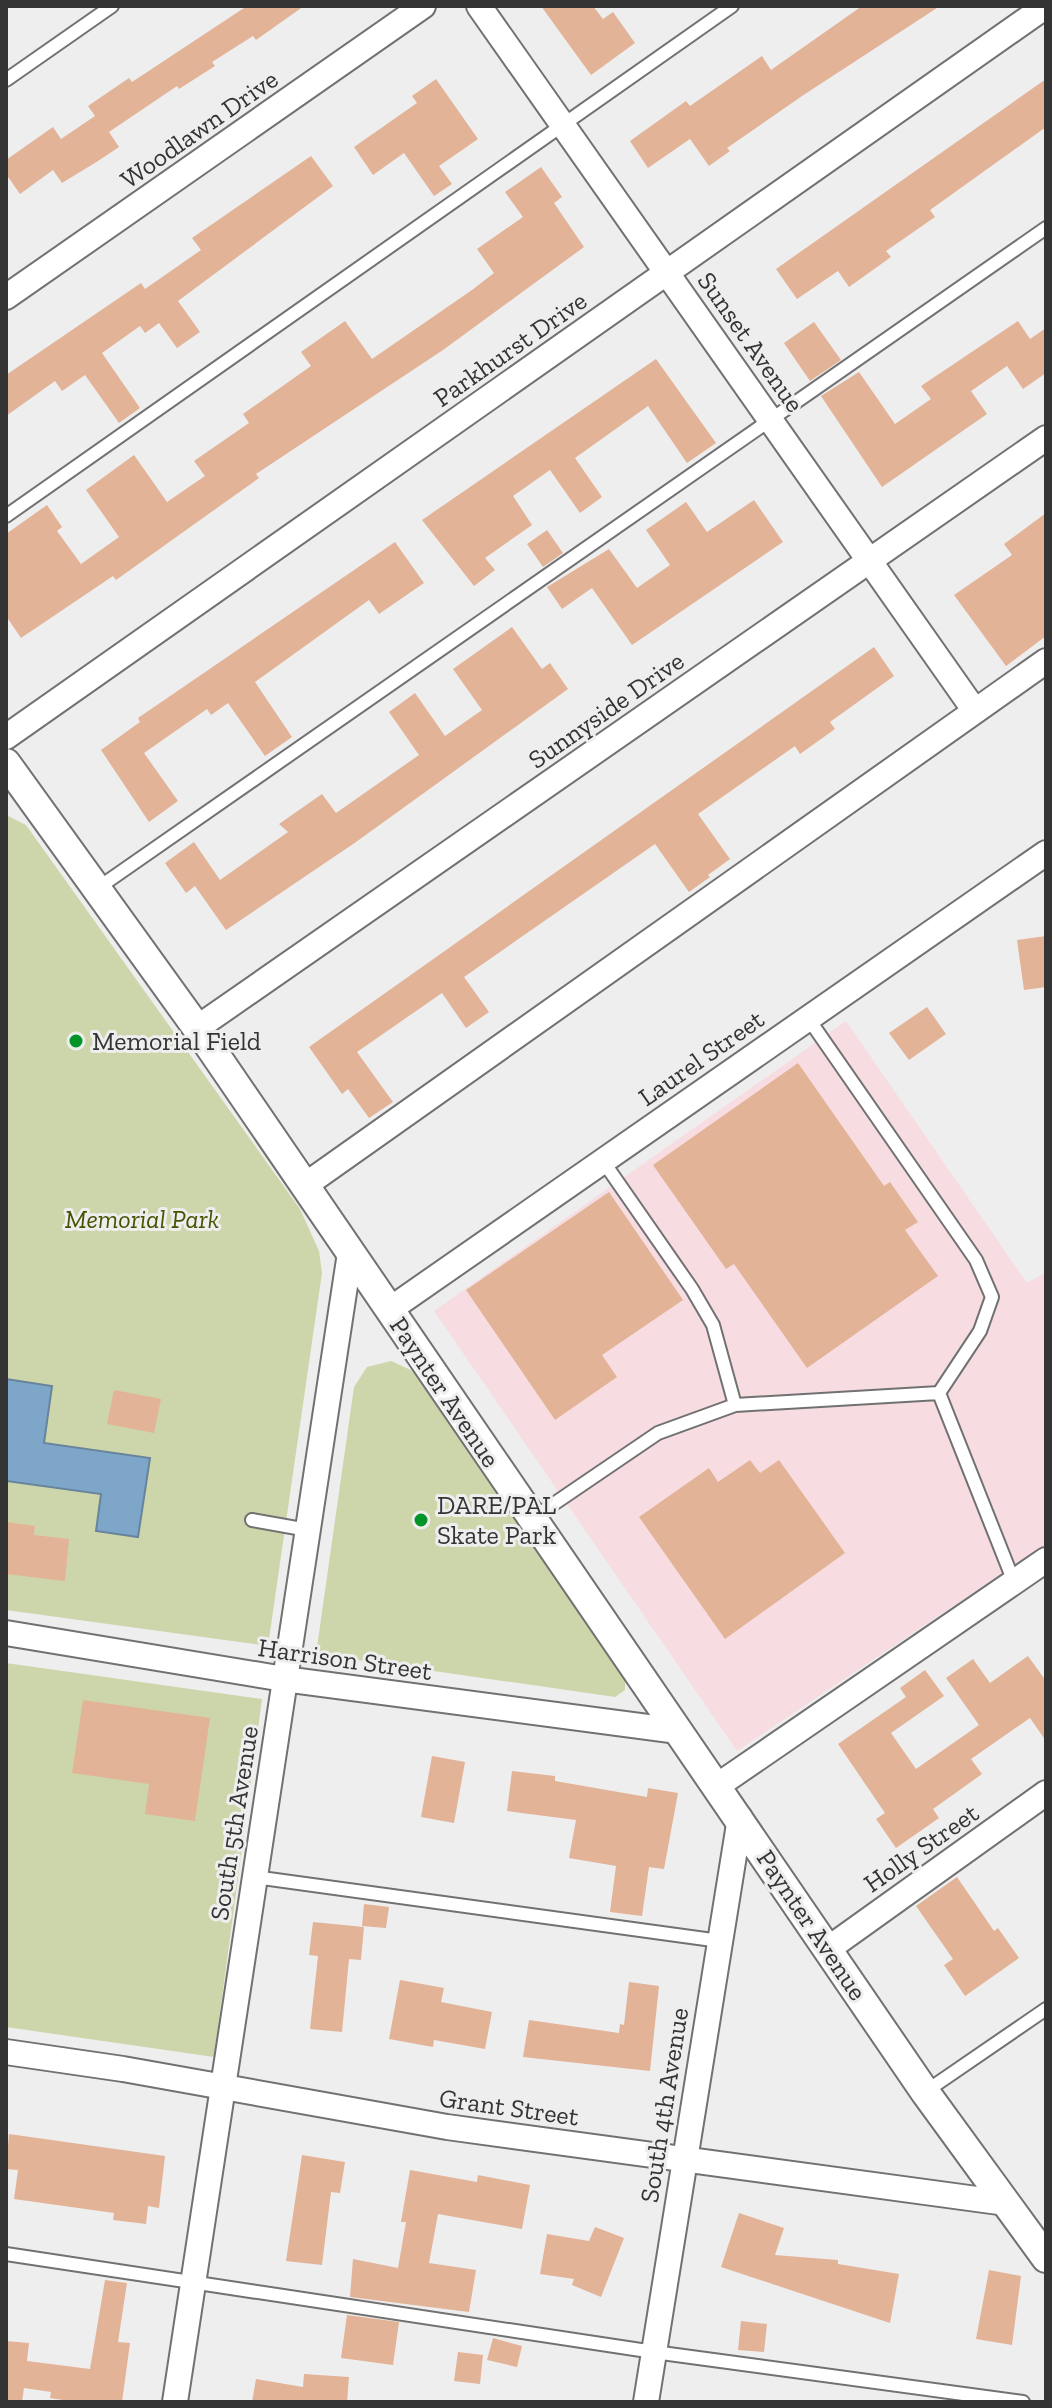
<svg xmlns="http://www.w3.org/2000/svg" width="1052" height="2408" viewBox="0 0 1052 2408" font-family="'Zilla Slab',serif">
<style>
.industrial{fill:#f7dde1}
.green{fill:#cdd6aa}
.water{fill:#7da6c8;stroke:#67849c;stroke-width:2}
.building{fill:#e2b397}
.lines{fill:none;stroke-linecap:round;stroke-linejoin:round}
.service-casing{stroke:#717172;stroke-width:16}
.minor-casing{stroke:#717172;stroke-width:28}
.tertiary-casing{stroke:#717172;stroke-width:32}
.service{stroke:#fff;stroke-width:12}
.minor{stroke:#fff;stroke-width:24}
.tertiary{stroke:#fff;stroke-width:28}
.poi-dot{fill:#039429;stroke:#eeeeef;stroke-width:3}
.labels{text-anchor:middle;stroke-width:6;stroke-linejoin:round;paint-order:stroke}
.street-label{font-size:26px;fill:#343435;stroke:#eeeeef}
.poi-label{font-size:26px;fill:#343435;stroke:#eeeeef;text-anchor:start}
.park-label{font-size:26px;font-style:italic;fill:#485200;stroke:#eeeeef}
</style>
<rect width="100%" height="100%" fill="#eeeeef"/>
<path class="industrial" d="M 846,1021 L 1027,1283 L 1046,1272 L 1046,1544 L 737,1751 L 434,1311 Z"/>
<path class="green" d="M 6,815 L 26,825 L 300,1209 L 319,1251 L 322,1273 L 268,1646 L 6,1610 Z
M 391,1361 L 413,1371 L 625,1679 L 625,1690 L 615,1697 L 316,1654 L 354,1387 L 367,1367 Z
M 6,1663 L 262,1699 L 214,2057 L 6,2027 Z"/>
<path class="water" d="M 6,1379 L 52,1386 L 44,1443 L 150,1458 L 138,1537 L 96,1531 L 101,1494 L 6,1481 Z"/>
<path class="building" d="M 247,6 L 304,6 L 256,40 L 253,36 L 212,62 L 215,66 L 179,89 L 177,86 L 109,132 L 119,147 L 98,161 L 62,183 L 53,170 L 20,194 L 6,174 L 6,160 L 53,127 L 61,139 L 95,116 L 88,106 L 129,78 L 132,82 Z
M 541,6 L 593,6 L 603,19 L 613,12 L 635,43 L 591,75 Z
M 862,6 L 940,6 L 805,94 L 727,148 L 730,151 L 709,166 L 690,139 L 648,168 L 630,141 L 686,101 L 690,106 L 762,56 L 771,70 Z
M 436,79 L 478,139 L 439,166 L 452,184 L 434,196 L 404,153 L 373,175 L 354,147 L 417,103 L 412,96 Z
M 1046,79 L 1046,127 L 930,210 L 935,217 L 886,251 L 891,257 L 849,287 L 838,271 L 797,299 L 776,269 Z
M 311,156 L 333,186 L 178,301 L 200,332 L 177,348 L 159,323 L 145,333 L 140,326 L 102,353 L 140,408 L 119,423 L 85,375 L 62,391 L 55,381 L 6,416 L 6,375 L 141,283 L 145,289 L 201,250 L 192,238 Z
M 541,167 L 562,197 L 554,203 L 584,247 L 443,350 L 256,474 L 259,478 L 116,580 L 113,576 L 21,638 L 6,616 L 6,534 L 47,505 L 62,527 L 57,531 L 81,564 L 119,537 L 86,490 L 134,455 L 167,502 L 205,476 L 194,461 L 249,423 L 243,414 L 311,366 L 301,352 L 345,321 L 372,359 L 472,290 L 494,273 L 477,249 L 523,217 L 505,192 Z
M 1018,321 L 1030,339 L 1046,328 L 1046,373 L 1023,389 L 1007,366 L 971,391 L 987,414 L 882,487 L 821,396 L 859,372 L 895,424 L 931,399 L 921,386 Z
M 814,322 L 841,360 L 810,381 L 784,343 Z
M 656,359 L 716,443 L 687,463 L 648,406 L 575,458 L 602,497 L 580,513 L 550,470 L 513,496 L 532,525 L 485,558 L 495,570 L 474,586 L 422,520 Z
M 754,500 L 783,542 L 632,645 L 592,588 L 562,609 L 547,587 L 609,549 L 637,588 L 670,565 L 646,530 L 686,502 L 707,532 Z
M 1046,513 L 1046,636 L 1006,666 L 954,595 L 1012,555 L 1004,544 Z
M 547,530 L 563,553 L 543,567 L 527,544 Z
M 395,542 L 424,583 L 379,614 L 369,600 L 255,682 L 292,737 L 265,756 L 228,703 L 211,715 L 207,709 L 144,753 L 178,801 L 149,822 L 101,750 L 140,722 L 138,718 Z
M 512,627 L 542,669 L 550,663 L 568,689 L 356,842 L 226,930 L 195,886 L 186,893 L 165,863 L 194,842 L 220,880 L 288,832 L 279,824 L 322,794 L 336,813 L 419,755 L 389,712 L 415,693 L 445,736 L 482,710 L 453,669 Z
M 874,647 L 894,676 L 830,722 L 835,729 L 800,754 L 795,746 L 698,814 L 730,859 L 708,875 L 710,877 L 689,892 L 655,844 L 464,977 L 489,1012 L 466,1028 L 442,993 L 357,1052 L 393,1102 L 369,1118 L 348,1089 L 342,1094 L 309,1047 Z
M 1046,936 L 1046,987 L 1024,990 L 1017,940 Z
M 927,1007 L 946,1034 L 909,1060 L 889,1033 Z
M 798,1063 L 884,1186 L 890,1182 L 918,1222 L 905,1230 L 938,1276 L 807,1368 L 734,1264 L 726,1269 L 653,1165 Z
M 609,1192 L 683,1300 L 602,1355 L 617,1377 L 555,1420 L 466,1290 Z
M 114,1390 L 161,1399 L 154,1433 L 107,1424 Z
M 750,1460 L 760,1473 L 779,1460 L 845,1553 L 725,1639 L 639,1517 L 709,1468 L 718,1482 Z
M 6,1522 L 35,1526 L 34,1535 L 69,1539 L 65,1581 L 6,1574 Z
M 1028,1656 L 1046,1681 L 1046,1741 L 1030,1718 L 971,1759 L 982,1774 L 933,1809 L 939,1818 L 896,1848 L 876,1819 L 885,1813 L 838,1744 L 906,1697 L 900,1688 L 925,1670 L 944,1696 L 891,1733 L 916,1769 L 979,1725 L 946,1678 L 973,1659 L 990,1683 Z
M 83,1700 L 210,1718 L 195,1821 L 145,1814 L 149,1784 L 72,1773 Z
M 432,1756 L 465,1762 L 454,1823 L 421,1817 Z
M 512,1771 L 555,1776 L 555,1781 L 647,1797 L 648,1788 L 678,1793 L 664,1869 L 649,1867 L 642,1916 L 610,1912 L 616,1866 L 569,1858 L 576,1820 L 507,1811 Z
M 957,1877 L 994,1931 L 998,1928 L 1019,1958 L 965,1996 L 944,1965 L 953,1959 L 916,1906 Z
M 364,1904 L 389,1907 L 386,1928 L 362,1926 Z
M 313,1922 L 364,1927 L 361,1960 L 349,1959 L 342,2032 L 310,2029 L 318,1956 L 309,1955 Z
M 400,1980 L 444,1988 L 441,2002 L 492,2012 L 485,2049 L 434,2040 L 433,2047 L 389,2039 Z
M 629,1982 L 659,1986 L 650,2071 L 523,2057 L 529,2020 L 619,2033 L 620,2024 L 624,2025 Z
M 9,2134 L 165,2156 L 159,2208 L 148,2206 L 146,2224 L 113,2220 L 114,2213 L 14,2199 L 18,2170 L 6,2169 Z
M 302,2155 L 345,2162 L 340,2193 L 331,2192 L 322,2265 L 286,2261 Z
M 410,2170 L 477,2182 L 478,2175 L 530,2185 L 522,2229 L 438,2214 L 429,2263 L 476,2270 L 469,2312 L 350,2297 L 353,2259 L 398,2268 L 406,2222 L 401,2222 Z
M 739,2213 L 784,2228 L 775,2255 L 838,2260 L 838,2264 L 899,2274 L 890,2323 L 721,2267 Z
M 595,2227 L 624,2238 L 601,2297 L 572,2285 L 574,2279 L 540,2274 L 547,2234 L 589,2241 Z
M 989,2270 L 1021,2276 L 1012,2345 L 976,2339 Z
M 105,2280 L 127,2283 L 118,2342 L 130,2343 L 122,2402 L 76,2402 L 50,2398 L 51,2392 L 24,2388 L 22,2402 L 6,2402 L 6,2341 L 29,2343 L 27,2361 L 90,2369 Z
M 347,2315 L 399,2322 L 393,2365 L 341,2358 Z
M 741,2321 L 767,2324 L 764,2352 L 738,2350 Z
M 493,2338 L 522,2346 L 517,2367 L 487,2360 Z
M 458,2352 L 483,2355 L 480,2384 L 454,2381 Z
M 304,2374 L 349,2377 L 347,2402 L 252,2402 L 256,2379 L 303,2387 Z"/>
<g class="lines">
<g class="service-casing">
<path id="service" d="M 6,80 L 112,6
M 6,516 L 732,6
M 98,888 L 1046,228
M 808,1018 L 976,1260 L 992,1297 L 980,1331 L 939,1393 L 1014,1582
M 603,1161 L 692,1289 L 713,1325 L 735,1405
M 533,1518 L 658,1433 L 735,1405 L 939,1393
M 252,1520 L 308,1530
M 254,1877 L 720,1941
M 925,2092 L 1046,2009
M 6,2254 L 654,2352 L 1023,2402"/>
</g>
<g class="minor-casing">
<path id="minor" d="M 479,6 L 975,711
M 6,297 L 423,6
M 6,737 L 1046,6
M 197,1028 L 1046,438
M 304,1186 L 1046,661
M 389,1310 L 1046,853
M 6,1633 L 284,1679 L 678,1731
M 717,1786 L 1046,1560
M 828,1949 L 1046,1793
M 6,2052 L 123,2069 L 447,2127 L 1006,2203
M 175,2402 L 350,1253
M 646,2402 L 740,1818"/>
</g>
<g class="tertiary-casing">
<path id="tertiary" d="M 6,763 L 197,1028 L 925,2092 L 1046,2258"/>
</g>
<use href="#service" class="service"/>
<use href="#minor" class="minor"/>
<use href="#tertiary" class="tertiary"/>
</g>
<g class="poi-dot">
<circle cx="76" cy="1041" r="8"/>
<circle cx="421" cy="1520" r="8"/>
</g>
<g class="labels">
<g class="street-label">
<text transform="translate(199 129) rotate(-35)" y="9">Woodlawn Drive</text>
<text transform="translate(751 342) rotate(55)" y="9">Sunset Avenue</text>
<text transform="translate(510 349) rotate(-35)" y="9">Parkhurst Drive</text>
<text transform="translate(606 710) rotate(-35)" y="9">Sunnyside Drive</text>
<text transform="translate(701 1058) rotate(-35)" y="9">Laurel Street</text>
<text transform="translate(445 1392) rotate(56)" y="9">Paynter Avenue</text>
<text transform="translate(345 1659) rotate(8)" y="9">Harrison Street</text>
<text transform="translate(234 1823) rotate(-81)" y="9">South 5th Avenue</text>
<text transform="translate(921 1848) rotate(-35)" y="9">Holly Street</text>
<text transform="translate(812 1925) rotate(56)" y="9">Paynter Avenue</text>
<text transform="translate(664 2105) rotate(-81)" y="9">South 4th Avenue</text>
<text transform="translate(509 2107) rotate(8)" y="9">Grant Street</text>
</g>
<g class="poi-label">
<text x="92" y="1050">Memorial Field</text>
<text x="437" y="1514">DARE/PAL<tspan x="437" dy="30">Skate Park</tspan></text>
</g>
<g class="park-label">
<text x="142" y="1228">Memorial Park</text>
</g>
</g>
<rect width="1052" height="2408" fill="none" stroke="#343435" stroke-width="16"/>
</svg>
